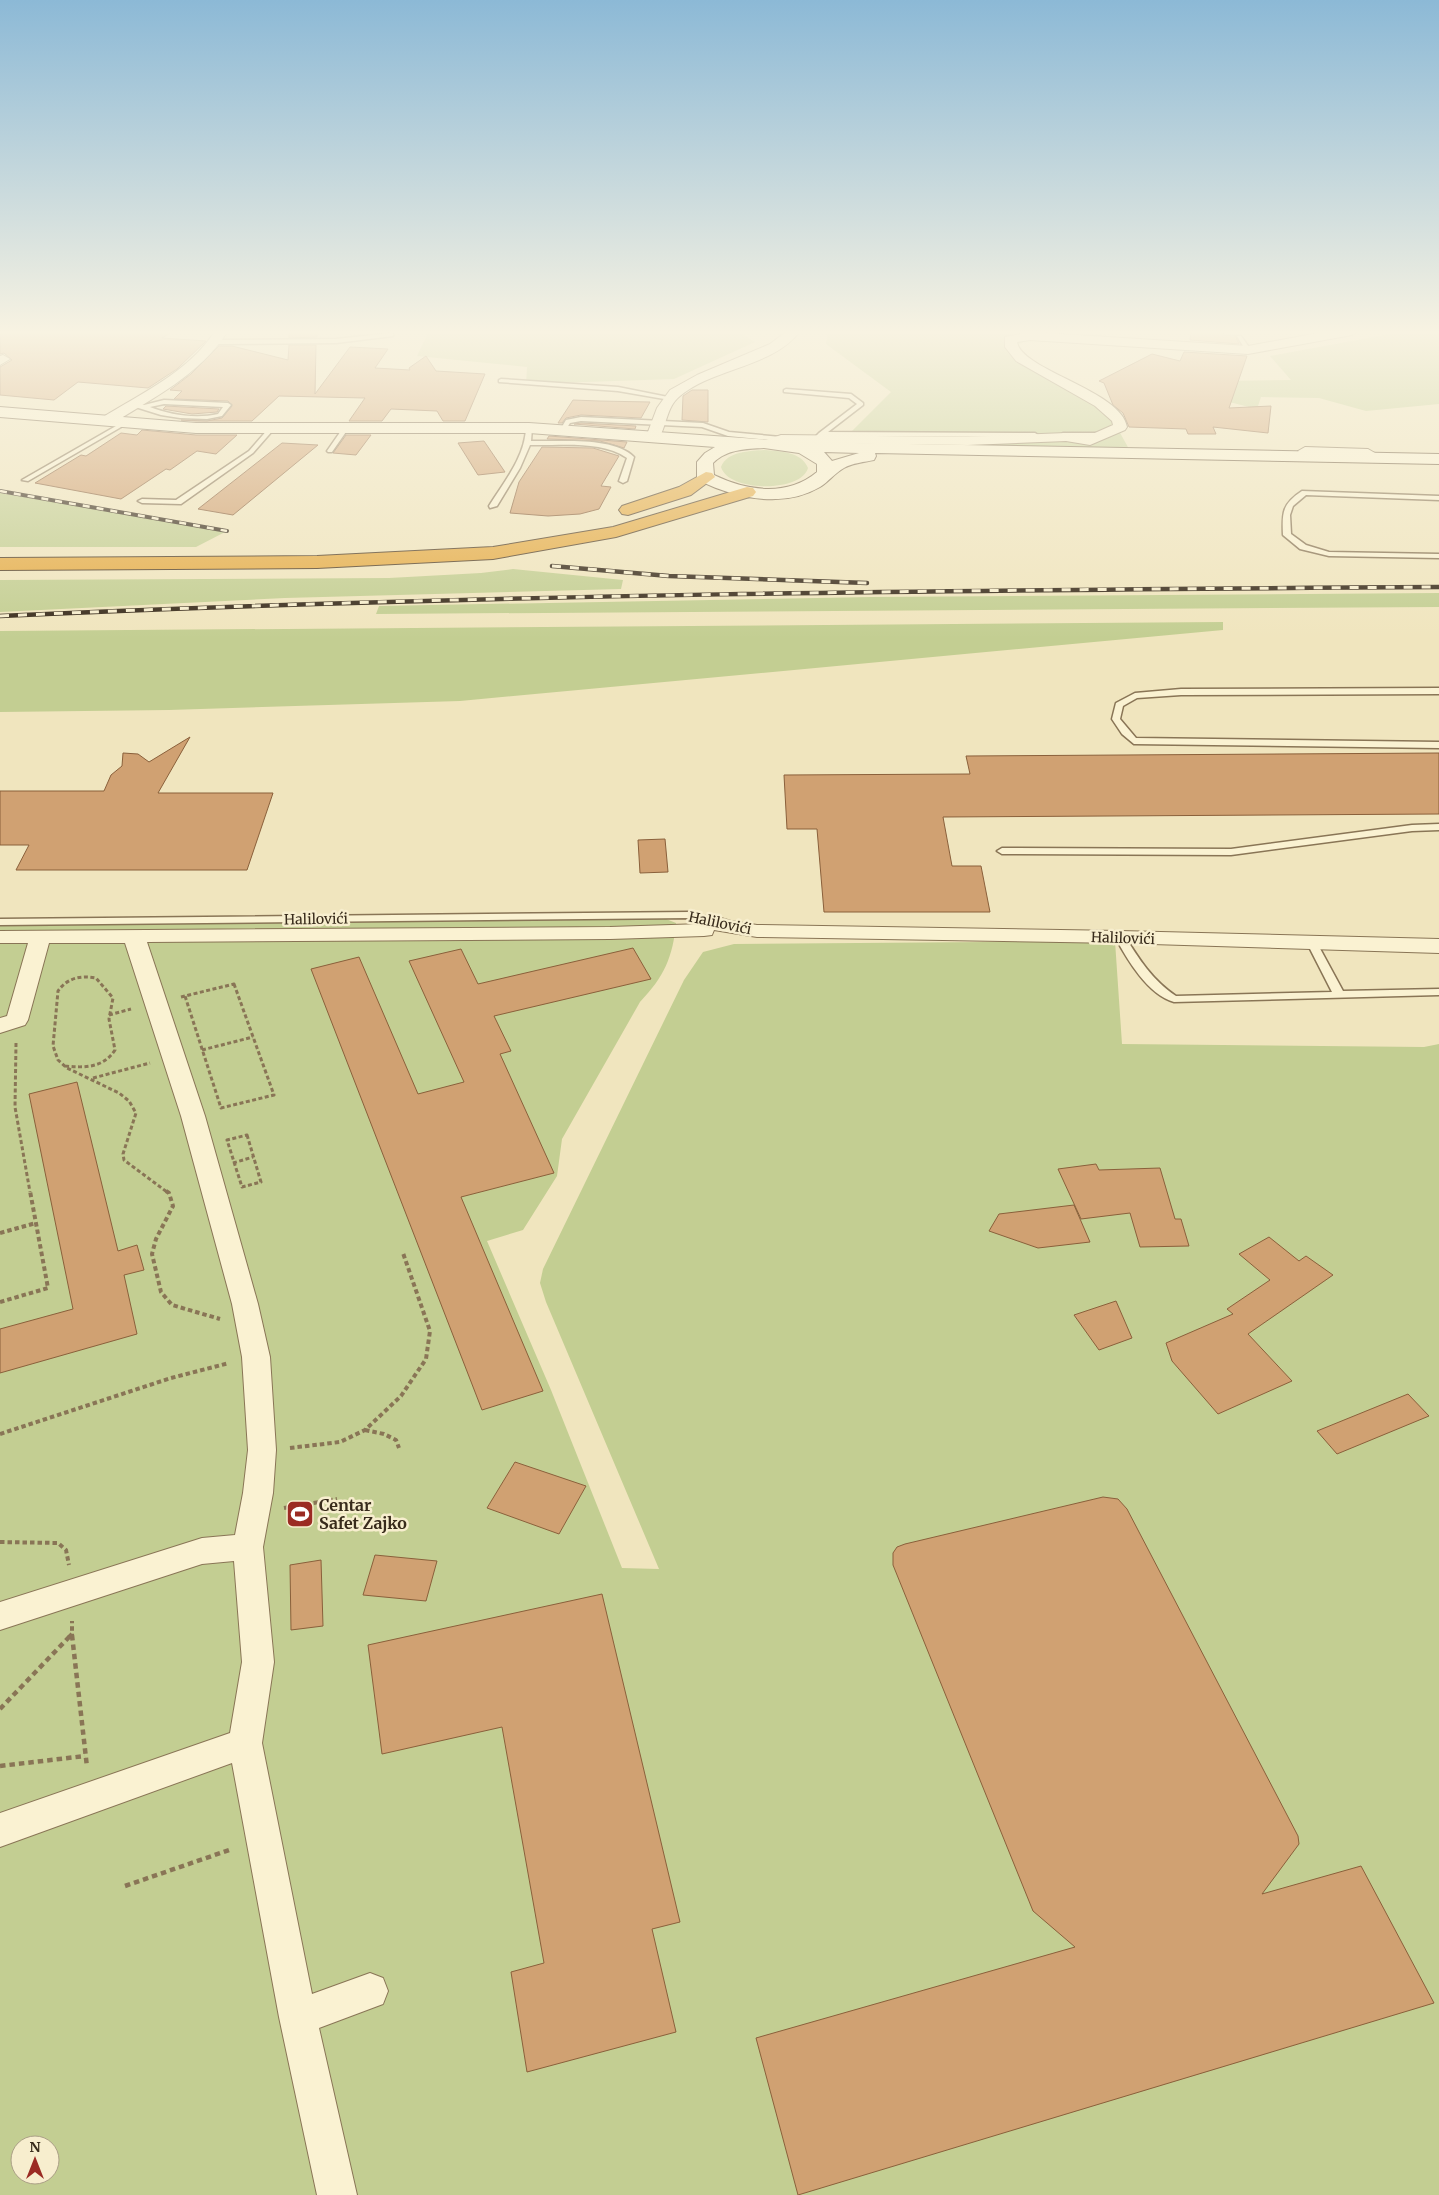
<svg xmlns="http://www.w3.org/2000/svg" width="1439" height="2195" viewBox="0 0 1439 2195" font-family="Merriweather,serif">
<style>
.green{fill:#c3ce92;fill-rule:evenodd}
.building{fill:#d0a172;stroke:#8a603b}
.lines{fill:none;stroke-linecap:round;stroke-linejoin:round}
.lane-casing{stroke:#897556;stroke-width:3}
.street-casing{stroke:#897556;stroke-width:2}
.secondary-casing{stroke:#6b5639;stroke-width:2}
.highway-casing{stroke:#56432b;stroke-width:2}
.path-far2{stroke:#897556;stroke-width:3;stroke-dasharray:4 2.5;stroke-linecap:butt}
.path-far1{stroke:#897556;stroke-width:4;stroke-dasharray:4.5 3;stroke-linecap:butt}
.path{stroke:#897556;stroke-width:4.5;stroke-dasharray:5.5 4;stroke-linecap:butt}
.lane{fill:#faf2d2;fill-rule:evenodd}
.street{fill:#faf2d2;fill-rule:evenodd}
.secondary{fill:#faf2d2;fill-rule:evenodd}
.highway{fill:#e5ad49;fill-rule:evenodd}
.rail-far1-casing{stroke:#382b1b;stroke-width:4}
.rail-casing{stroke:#382b1b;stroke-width:4.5}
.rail-far1{stroke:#f7eece;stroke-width:2.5;stroke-dasharray:7;stroke-linecap:butt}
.rail{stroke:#f7eece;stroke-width:3;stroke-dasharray:9;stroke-linecap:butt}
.labels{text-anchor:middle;stroke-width:5;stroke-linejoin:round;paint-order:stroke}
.street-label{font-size:14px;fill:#382b1b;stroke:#f7eece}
.near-poi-label{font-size:16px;font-weight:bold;fill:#382b1b;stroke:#f7eece;text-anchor:start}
</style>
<rect width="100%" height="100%" fill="#f0e5be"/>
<path class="green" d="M 429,331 L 737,331 L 755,342 L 674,379 L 526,384 L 527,367 L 417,356 Z
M 828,331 L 1041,331 L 1039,336 L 1019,344 L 1023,360 L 1104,404 L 1129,449 L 838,445 L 891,392 L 826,344 Z
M 1406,331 L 1439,335 L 1439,404 L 1366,411 L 1319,398 L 1261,397 L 1257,409 L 1150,382 L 1291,380 L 1270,356 Z
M 765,450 C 780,451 802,452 808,468 C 801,493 728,492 721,467 C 727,451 751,451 765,450 Z
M 0,493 L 227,531 L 196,547 L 0,547 Z
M 513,569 L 623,580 L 621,589 L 285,598 L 0,612 L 0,580 L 389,578 L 481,573 Z
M 1439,593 L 1439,607 L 376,614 L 379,606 L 871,597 Z
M 1223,622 L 1223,630 L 460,701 L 169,710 L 0,712 L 0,631 Z
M 666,919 L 676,923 C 673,957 664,977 640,1002 L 562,1139 L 557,1176 L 523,1230 L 487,1241 L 551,1390 L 622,1568 L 659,1569 L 546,1302 L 540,1283 L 543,1269 L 684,980 L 703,952 L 734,944 L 1115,941 L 1122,1044 L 1424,1047 L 1439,1044 L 1439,2195 L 0,2195 L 0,926 ZM 20,2145 L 50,2145 L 50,2175 L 20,2175 Z"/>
<path class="building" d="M 0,331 L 174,331 L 162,338 L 206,341 L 177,369 L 148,388 L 78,382 L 54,400 L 0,395 L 0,367 L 12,360 L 4,353 L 0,354 Z
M 289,331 L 317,331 L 317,337 L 289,338 Z
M 1191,331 L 1224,331 L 1223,335 L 1235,335 L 1239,344 L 1190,340 Z
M 289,345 L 316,345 L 315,394 L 350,347 L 388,349 L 375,368 L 410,370 L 409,368 L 426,356 L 436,371 L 485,374 L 465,421 L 443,421 L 437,411 L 391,409 L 382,421 L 349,421 L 365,398 L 279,396 L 252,421 L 196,421 L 181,420 L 207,421 L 222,418 L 232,406 L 228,401 L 174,399 L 182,391 L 170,390 L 191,374 L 219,346 L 232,346 L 288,360 Z
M 1184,352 L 1247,356 L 1229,408 L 1271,406 L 1268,433 L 1213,427 L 1216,434 L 1188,434 L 1186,429 L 1129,427 L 1123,413 L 1113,405 L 1104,383 L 1099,381 L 1152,354 L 1180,361 Z
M 692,390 L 708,390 L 708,422 L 682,420 L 683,396 Z
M 573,400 L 599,401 L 650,402 L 641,418 L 581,415 L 566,418 L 562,423 L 558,423 Z
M 166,406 L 219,409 L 217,412 L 192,414 L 163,409 Z
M 581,423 L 636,426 L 635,429 L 574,424 Z
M 142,430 L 196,435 L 237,435 L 216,454 L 197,451 L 170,470 L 166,469 L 121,499 L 35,483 L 81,455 L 86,456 L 121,433 L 137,435 Z
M 346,435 L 371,435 L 356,455 L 333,453 Z
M 549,436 L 627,442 L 624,448 L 600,441 L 547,439 Z
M 484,441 L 505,472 L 478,475 L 458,443 Z
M 282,443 L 318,445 L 233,515 L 198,509 Z
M 542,447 L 593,448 L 619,456 L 601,486 L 611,487 L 599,509 L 580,514 L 548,516 L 510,513 L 519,482 Z
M 190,737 L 158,793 L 273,793 L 247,870 L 16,870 L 29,845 L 0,845 L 0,791 L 104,791 L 111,775 L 122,766 L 123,753 L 138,754 L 149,762 Z
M 1439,753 L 1439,814 L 943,817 L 952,866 L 981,866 L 990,912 L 824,912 L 817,829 L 787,829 L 784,775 L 970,774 L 966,756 Z
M 665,839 L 668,872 L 640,873 L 638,840 Z
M 633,948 L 651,979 L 494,1016 L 511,1051 L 500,1054 L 554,1173 L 461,1197 L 543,1391 L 482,1410 L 311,969 L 359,957 L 418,1094 L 464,1082 L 409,961 L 461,949 L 478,984 Z
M 77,1082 L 118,1251 L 137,1245 L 144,1270 L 124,1275 L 137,1334 L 0,1373 L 0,1329 L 73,1309 L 29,1094 Z
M 1096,1164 L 1099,1170 L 1160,1168 L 1175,1219 L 1181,1219 L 1189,1246 L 1140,1247 L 1130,1213 L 1081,1219 L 1058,1169 Z
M 1074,1205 L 1090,1242 L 1038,1248 L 989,1231 L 999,1214 Z
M 1269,1237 L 1299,1261 L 1306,1256 L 1333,1275 L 1248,1334 L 1292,1381 L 1218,1414 L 1172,1361 L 1166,1343 L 1233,1314 L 1227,1309 L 1270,1280 L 1239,1254 Z
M 1116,1301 L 1132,1338 L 1099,1350 L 1074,1315 Z
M 1408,1394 L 1429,1416 L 1337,1454 L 1317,1431 Z
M 515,1462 L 586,1486 L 559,1534 L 487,1508 Z
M 1103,1497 L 1118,1499 L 1127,1509 L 1298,1836 L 1299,1844 L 1262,1894 L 1361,1866 L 1434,2003 L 798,2195 L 756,2038 L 1075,1947 L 1033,1911 L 893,1565 L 893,1553 L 897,1547 L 905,1544 Z
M 375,1555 L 437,1561 L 426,1601 L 363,1595 Z
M 321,1560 L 323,1626 L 291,1630 L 290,1565 Z
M 602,1594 L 680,1922 L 652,1929 L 676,2032 L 527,2072 L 511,1972 L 544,1963 L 502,1727 L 382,1754 L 368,1645 Z"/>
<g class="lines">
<g class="lane-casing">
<path id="lane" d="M 391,333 L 393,334 L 393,336 L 336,343 L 217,344 L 214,342 L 217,340 L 336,339 Z
M 1237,336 L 1241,336 L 1251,350 L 1250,351 L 1246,351 Z
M 501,379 L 618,387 L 673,398 L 670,400 L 618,391 L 499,382 L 499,380 Z
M 786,389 L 851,394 L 863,403 L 863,405 L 828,432 L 1035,433 L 1038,435 L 1035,437 L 823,436 L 819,438 L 816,436 L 819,433 L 857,404 L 849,398 L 784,392 L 784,390 Z
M 164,400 L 228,403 L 231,405 L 222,416 L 207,419 L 180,418 L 161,415 L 129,405 L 132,403 L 144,405 ZM 164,404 L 223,407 L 218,414 C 196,419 170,415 150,407 Z
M 581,417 L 703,423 L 729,432 L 781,437 L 784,439 L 781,441 L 728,436 L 702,427 L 581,421 L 570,423 L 565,431 L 560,430 L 566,420 Z
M 123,422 L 128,423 L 28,481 L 22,480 Z
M 529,426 L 532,428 L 531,441 C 560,442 613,436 634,457 L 627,481 L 623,483 L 619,481 L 627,458 C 601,440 560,446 530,445 L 520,468 L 497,506 L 490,508 L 489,506 C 504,482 525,457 526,428 Z
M 269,428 L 274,429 L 253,453 L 181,504 L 142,503 L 138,501 L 142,499 L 176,500 L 249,451 Z
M 343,428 L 348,429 L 332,452 L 328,452 L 327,451 Z
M 1063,433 L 1102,433 L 1105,435 L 1102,437 L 1061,436 L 1060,435 Z
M 1302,491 L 1439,496 L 1439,500 L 1306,495 L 1293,506 L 1290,515 L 1291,534 L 1306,545 L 1329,552 L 1439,554 L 1439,558 L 1329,556 L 1300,549 L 1283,535 C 1282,513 1282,504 1302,491 Z
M 1439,688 L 1439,694 L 1181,695 L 1137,698 L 1123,706 L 1120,719 L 1136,738 L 1439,742 L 1439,748 L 1134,744 L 1122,734 L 1112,719 L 1116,703 L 1135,693 L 1181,689 Z
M 1439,824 L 1439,830 L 1412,831 L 1231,855 L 1002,854 L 997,851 L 1002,848 L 1231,849 L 1412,825 Z
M 690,912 L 715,919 L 716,921 L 711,924 L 690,918 L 0,925 L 0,919 Z
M 1120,934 L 1124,935 C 1139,959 1152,980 1176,996 L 1332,992 L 1307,943 L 1312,940 L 1317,943 L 1343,991 L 1439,989 L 1439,995 L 1174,1002 C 1148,995 1127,959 1115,937 Z"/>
</g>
<g class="street-casing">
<path id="street" d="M 215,331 L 228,331 C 200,375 153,398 110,425 L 100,425 L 98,422 L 100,419 C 140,394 189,372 215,331 Z
M 787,331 L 800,331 C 774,367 713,368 680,396 C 666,407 667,426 658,440 L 648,440 L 646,437 L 657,408 L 670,390 L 697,375 L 770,344 Z
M 1329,331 L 1358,331 L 1352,335 L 1248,354 L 1030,340 L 1017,342 C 1021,370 1122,391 1127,427 L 1125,430 L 1090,445 L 1066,441 L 968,445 L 783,443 L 771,447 L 764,443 L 766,440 L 781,435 L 968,437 L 1066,433 L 1088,436 L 1113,425 L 1112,421 L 1095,406 L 1016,361 L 1005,347 L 1005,337 L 1030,332 L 1248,346 Z
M 3,355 L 10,359 L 0,365 L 0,356 Z
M 1305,447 L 1368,449 L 1375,453 L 1368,457 L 1300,454 L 1298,451 Z
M 711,915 L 731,921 L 757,925 L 1120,931 L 1439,939 L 1439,953 L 1120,943 L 757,937 L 714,930 L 712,935 L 704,936 L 610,939 L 147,942 L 205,1116 L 258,1304 L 270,1357 L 276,1450 L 273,1493 L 263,1547 L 274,1662 L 262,1743 L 312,1994 L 370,1973 L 383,1978 L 388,1991 L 383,2004 L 319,2028 L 357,2195 L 317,2195 L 279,2017 L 232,1763 L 0,1847 L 0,1813 L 230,1733 L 242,1662 L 234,1561 L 202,1564 L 0,1630 L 0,1602 L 202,1538 L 235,1535 L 243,1493 L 248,1450 L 242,1357 L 232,1304 L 181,1116 L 125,943 L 49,943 L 28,1020 L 25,1025 L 0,1033 L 0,1018 L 7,1016 L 28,943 L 0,943 L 0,931 L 610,927 L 702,924 L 700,921 L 704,917 Z"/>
</g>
<g class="secondary-casing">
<path id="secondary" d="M 0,407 L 196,423 L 529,423 L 799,442 L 1439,454 L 1439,464 L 875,453 L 876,456 L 874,460 C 865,462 852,463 844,468 C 835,473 828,482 820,487 C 783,509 735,498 700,481 L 697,477 L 697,462 L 705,453 L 715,447 L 529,433 L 196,433 L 0,417 ZM 764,448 L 799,453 L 817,464 L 817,472 C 787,497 747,491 714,475 L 713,463 C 727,449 746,449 764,448 ZM 824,452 L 859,453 L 832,461 Z"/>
</g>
<g class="highway-casing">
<path id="highway" d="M 706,472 L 712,473 L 715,477 L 691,495 L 628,515 L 622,514 L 619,510 L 622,506 L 679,487 Z
M 747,487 L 753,488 L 756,492 L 753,496 L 616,537 L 493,559 L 317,568 L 0,570 L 0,558 L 317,556 L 493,547 L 613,527 Z"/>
</g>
<path class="path-far2" d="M 234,984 L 274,1095 L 221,1108 L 185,996 Z
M 181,997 L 185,996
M 109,1015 L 131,1009
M 16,1043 L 15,1107 L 30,1192
M 202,1050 L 253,1037
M 65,1066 C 85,1068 103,1068 115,1050 L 109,1019 L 113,998 L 96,978 C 81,975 67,978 58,991 L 53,1046 L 58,1060 L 67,1068 L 119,1093 L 129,1101 L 136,1113 L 123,1154 L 124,1160 L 167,1192
M 93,1078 L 150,1063
M 247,1135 L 261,1182 L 242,1187 L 227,1140 Z
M 233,1163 L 253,1157"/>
<path class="path-far1" d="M 166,1191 L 169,1193 L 173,1206 L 156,1239 L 152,1254 L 161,1292 L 172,1305 L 220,1319
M 0,1233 L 36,1223
M 0,1302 L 48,1288 L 30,1191
M 365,1430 L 384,1434 L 396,1440 L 399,1448
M 0,1434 L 171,1378 L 229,1363
M 290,1448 L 340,1442 L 365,1430 L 401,1396 L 426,1359 L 430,1331 L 403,1253
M 284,1508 L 337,1499
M 0,1542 L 58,1543 L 66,1550 L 69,1565
M 72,1634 L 72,1637
M 69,1637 L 72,1634 L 72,1621"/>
<path class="path" d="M 72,1635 L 87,1767
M 0,1709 L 71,1635
M 0,1766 L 85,1756
M 125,1886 L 232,1849"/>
<use href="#lane" class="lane"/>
<use href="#street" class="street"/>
<use href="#secondary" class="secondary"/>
<use href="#highway" class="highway"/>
<g class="rail-far1-casing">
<path id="rail-far1" d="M 0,491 L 227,531"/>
</g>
<g class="rail-casing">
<path id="rail" d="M 552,566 L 669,576 L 867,583
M 0,616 C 479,594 959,590 1439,587"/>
</g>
<use href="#rail-far1" class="rail-far1"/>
<use href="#rail" class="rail"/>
</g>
<linearGradient id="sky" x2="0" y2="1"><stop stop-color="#8cb9d6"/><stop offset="0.52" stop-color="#f8f3e2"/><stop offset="1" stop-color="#f8f3e2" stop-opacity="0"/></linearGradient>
<rect width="1439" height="639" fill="url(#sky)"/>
<defs>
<g id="stadium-square" transform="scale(1.4375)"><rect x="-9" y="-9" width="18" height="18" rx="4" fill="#9b2b23" stroke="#f7eece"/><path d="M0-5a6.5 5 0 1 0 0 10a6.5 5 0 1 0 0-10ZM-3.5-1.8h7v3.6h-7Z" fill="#fff"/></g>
</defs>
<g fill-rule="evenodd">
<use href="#stadium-square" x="300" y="1514"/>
</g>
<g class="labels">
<g class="street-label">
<text transform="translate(316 919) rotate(-1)" y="5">Halilovići</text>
<text transform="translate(720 923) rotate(12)" y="5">Halilovići</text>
<text transform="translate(1123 938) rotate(2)" y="5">Halilovići</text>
</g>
<g class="near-poi-label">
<text x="319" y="1511">Centar<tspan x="319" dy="18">Safet Zajko</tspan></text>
</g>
</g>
<g transform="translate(35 2160)"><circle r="24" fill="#f7eece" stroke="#aba086"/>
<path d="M0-4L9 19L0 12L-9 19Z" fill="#9b2b23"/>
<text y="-8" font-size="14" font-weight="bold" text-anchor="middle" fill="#382b1b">N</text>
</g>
</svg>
